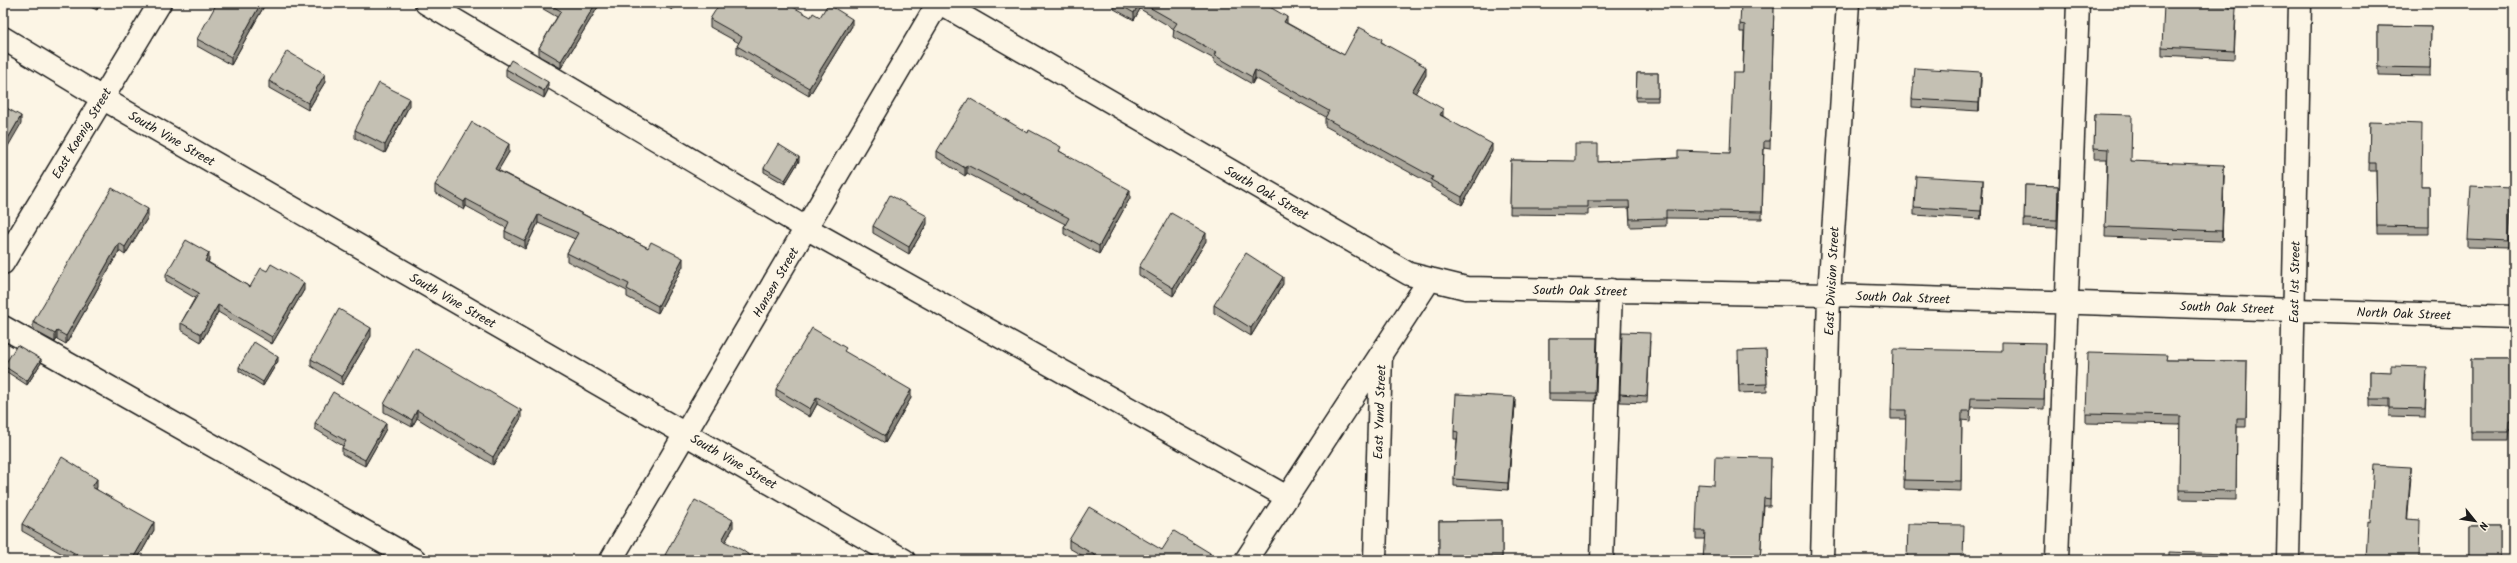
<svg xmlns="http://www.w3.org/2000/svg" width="2517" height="563" viewBox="0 0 2517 563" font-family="Kalam,sans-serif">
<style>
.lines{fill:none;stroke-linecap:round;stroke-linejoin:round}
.minor-casing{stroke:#1c1c1c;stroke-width:25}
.highway-casing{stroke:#1c1c1c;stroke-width:25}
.minor{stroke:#fcf5e5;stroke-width:22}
.highway{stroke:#fcf5e5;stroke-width:22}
.wall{fill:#a9a59a;stroke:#1c1c1c}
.shaded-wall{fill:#89867d;stroke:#1c1c1c}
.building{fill:#c4c0b3;stroke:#1c1c1c}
.labels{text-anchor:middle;stroke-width:4;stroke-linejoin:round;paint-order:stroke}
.street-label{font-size:13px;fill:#1c1c1c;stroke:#fcf5e5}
</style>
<rect width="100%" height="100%" fill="#fcf5e5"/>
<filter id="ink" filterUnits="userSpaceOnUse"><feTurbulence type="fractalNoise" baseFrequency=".025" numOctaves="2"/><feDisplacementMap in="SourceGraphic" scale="8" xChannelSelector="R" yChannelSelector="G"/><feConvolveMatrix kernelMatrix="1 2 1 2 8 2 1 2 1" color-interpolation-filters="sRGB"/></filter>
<g filter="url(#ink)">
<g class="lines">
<g class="minor-casing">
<path id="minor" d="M 426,3 L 806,228 L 1287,497
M 940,3 L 1409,274 L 1466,288 L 1829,295 L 2514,317
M 3,38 L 102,98 L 904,560
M 3,263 L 160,3
M 3,327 L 415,560
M 611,560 L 938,3
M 1246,560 L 1381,354
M 1375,560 L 1381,354 L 1430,279
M 1602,560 L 1611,290
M 1822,560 L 1829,295 L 1848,3
M 2057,560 L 2078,3"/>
</g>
<g class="highway-casing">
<path id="highway" d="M 2288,560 L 2300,3"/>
</g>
<use href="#minor" class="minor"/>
<use href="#highway" class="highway"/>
</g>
<path class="wall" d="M 82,3 L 100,3 L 97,10 Z
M 263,3 L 263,8 L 231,65 L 197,46 L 197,39 Z
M 533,3 L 598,3 L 598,7 L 561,68 L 539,56 L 539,48 L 557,17 Z
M 660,3 L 676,3 L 672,10 Z
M 1113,3 L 1263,3 L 1287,23 L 1344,55 L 1382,42 L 1426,75 L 1415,93 L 1443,116 L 1492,151 L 1462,205 L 1431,187 L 1431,184 L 1325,126 L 1325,118 L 1326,117 L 1255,78 L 1252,84 L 1214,62 L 1214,59 L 1173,37 L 1174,29 L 1140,9 L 1134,20 L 1114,9 L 1114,4 Z
M 2191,3 L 2230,3 L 2229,8 L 2236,16 L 2234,59 L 2162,55 L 2162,47 L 2191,6 Z
M 1774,5 L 1770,149 L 1764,148 L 1762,219 L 1666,218 L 1666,226 L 1630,227 L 1629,208 L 1588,209 L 1588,215 L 1510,214 L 1511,160 L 1598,162 L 1678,158 L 1730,153 L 1743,73 L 1744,32 L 1740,32 L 1740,24 Z
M 811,17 L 820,17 L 852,26 L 809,96 L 737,54 L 737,46 L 739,43 L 710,27 L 710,19 Z
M 2378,26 L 2431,27 L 2430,76 L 2378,75 Z
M 506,69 L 548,90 L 544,98 L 506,77 Z
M 1637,73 L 1658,73 L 1658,101 L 1636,101 Z
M 1981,80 L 1979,111 L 1912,107 L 1912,99 Z
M 269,81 L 325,82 L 308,110 L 269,88 Z
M 409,106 L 385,153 L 355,138 L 355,130 Z
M 2095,114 L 2131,161 L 2224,176 L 2222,241 L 2105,237 L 2107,159 L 2094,159 Z
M 2370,122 L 2421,186 L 2429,186 L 2429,234 L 2377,234 L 2376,171 L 2369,171 Z
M 1028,133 L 1061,152 L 1130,198 L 1099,254 L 1064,234 L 1064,227 L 1065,224 L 967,173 L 965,176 L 937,158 L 937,151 Z
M 509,152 L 498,170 L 683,266 L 658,313 L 627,297 L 627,291 L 567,261 L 567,253 L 575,239 L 538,223 L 525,249 L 505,238 L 505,231 L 506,228 L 466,206 L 464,210 L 435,193 L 435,185 Z
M 799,161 L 785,184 L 764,172 L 764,168 Z
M 2025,185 L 2058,186 L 2057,228 L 2024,227 Z
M 1983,188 L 1981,219 L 1914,215 L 1914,207 Z
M 2511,196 L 2509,248 L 2468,247 L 2468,239 Z
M 148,217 L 125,255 L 119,251 L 66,344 L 57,339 L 55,342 L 33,330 L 33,322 Z
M 927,224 L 909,254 L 873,233 L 873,226 Z
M 1206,241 L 1173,296 L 1139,275 L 1139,267 Z
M 209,260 L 208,262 L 250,287 L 304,290 L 272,344 L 218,312 L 201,342 L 181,330 L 181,323 L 195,298 L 166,281 L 166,274 Z
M 1283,284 L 1251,336 L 1214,313 L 1214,305 Z
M 371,336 L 342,385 L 311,366 L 311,359 Z
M 1549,338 L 1597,338 L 1595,401 L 1549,400 Z
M 1650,341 L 1647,403 L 1620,402 L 1620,394 Z
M 2046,343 L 2044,409 L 1971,407 L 1970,421 L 1962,420 L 1961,491 L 1904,489 L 1906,419 L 1891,419 L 1891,410 L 2002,351 Z
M 1766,350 L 1767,392 L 1739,393 L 1738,359 Z
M 846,353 L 911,398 L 885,443 L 817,404 L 810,417 L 776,397 L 776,389 Z
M 2471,359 L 2514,359 L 2514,429 L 2509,429 L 2508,440 L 2471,440 Z
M 2167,360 L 2247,361 L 2246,427 L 2237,427 L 2236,500 L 2179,499 L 2180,425 L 2086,423 L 2086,414 Z
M 278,361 L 263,386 L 239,371 L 239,367 Z
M 41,363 L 27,385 L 4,370 L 4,366 Z
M 2370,371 L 2427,375 L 2425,417 L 2389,416 L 2389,407 L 2370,406 Z
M 384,404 L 521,418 L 493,465 L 417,418 L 412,427 L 384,412 Z
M 1515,405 L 1508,490 L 1454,486 L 1454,479 L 1457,439 L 1454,439 L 1454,431 Z
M 315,423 L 386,429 L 365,466 L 342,454 L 342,448 L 343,446 L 315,429 Z
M 1771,458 L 1770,506 L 1764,506 L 1760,560 L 1703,560 L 1705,539 L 1696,539 L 1696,531 L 1714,485 Z
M 97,487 L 96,489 L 154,530 L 137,560 L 73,560 L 22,531 L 22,524 Z
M 1502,520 L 1502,560 L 1439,560 L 1439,521 Z
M 2469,526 L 2500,526 L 2500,560 L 2469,560 Z
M 733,528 L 725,542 L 756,560 L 665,560 L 665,555 Z
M 1069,540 L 1162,550 L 1210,560 L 1090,560 L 1069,548 Z"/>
<path class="shaded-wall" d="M 97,3 L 100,3 L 97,10 Z
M 261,3 L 263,3 L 263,8 L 231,65 L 231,57 Z
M 596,3 L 598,3 L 598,7 L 561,68 L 561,61 Z
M 672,3 L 676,3 L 672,10 Z
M 1139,3 L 1140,3 L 1140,9 L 1134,20 L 1134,13 Z
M 1287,17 L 1287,25 L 1284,22 Z
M 852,19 L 852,26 L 809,96 L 809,88 Z
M 1426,67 L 1426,75 L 1412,99 L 1412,91 Z
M 1255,70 L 1255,78 L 1252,84 L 1252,77 Z
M 1981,72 L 1981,80 L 1979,111 L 1979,103 Z
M 325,74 L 325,82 L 308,110 L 308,103 Z
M 548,82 L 548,90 L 544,98 L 544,91 Z
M 409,98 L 409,106 L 385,153 L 385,145 Z
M 1443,109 L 1443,116 L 1440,115 Z
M 21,116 L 21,124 L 3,155 L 3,147 Z
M 509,144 L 509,152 L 495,176 L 495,169 Z
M 1492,144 L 1492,151 L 1462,205 L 1462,197 Z
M 799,157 L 799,161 L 785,184 L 785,180 Z
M 967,165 L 967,173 L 965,176 L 965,168 Z
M 2224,165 L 2224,176 L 2222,241 L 2222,231 Z
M 1983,180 L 1983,188 L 1981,219 L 1981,211 Z
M 1130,190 L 1130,198 L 1099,254 L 1099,246 Z
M 466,199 L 466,206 L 464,210 L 464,202 Z
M 148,209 L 148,217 L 125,255 L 125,247 Z
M 538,215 L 538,223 L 525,249 L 525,241 Z
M 927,216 L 927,224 L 909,254 L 909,247 Z
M 1206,233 L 1206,241 L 1173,296 L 1173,288 Z
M 119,243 L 119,251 L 66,344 L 66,336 Z
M 209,253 L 209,260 L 205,268 L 205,261 Z
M 683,258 L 683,266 L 658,313 L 658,306 Z
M 1283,277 L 1283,284 L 1251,336 L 1251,328 Z
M 304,283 L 304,290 L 272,344 L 272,337 Z
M 218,305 L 218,312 L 201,342 L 201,334 Z
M 371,328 L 371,336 L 342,385 L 342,377 Z
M 57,331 L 57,339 L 55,342 L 55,334 Z
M 278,357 L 278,361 L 263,386 L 263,382 Z
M 41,359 L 41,363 L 27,385 L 27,381 Z
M 911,390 L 911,398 L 885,443 L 885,436 Z
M 817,397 L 817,404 L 810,417 L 810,409 Z
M 1515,397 L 1515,405 L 1508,490 L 1508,483 Z
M 417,410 L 417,418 L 412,427 L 412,420 Z
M 521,410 L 521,418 L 493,465 L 493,457 Z
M 386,423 L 386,429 L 365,466 L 365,460 Z
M 2411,467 L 2411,475 L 2407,527 L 2407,519 Z
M 97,479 L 97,487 L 92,495 L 92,487 Z
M 733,520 L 733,528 L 722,548 L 722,540 Z
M 154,522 L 154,530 L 137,560 L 132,560 Z
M 1210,553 L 1210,560 L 1206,560 Z"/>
<path class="building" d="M 217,3 L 261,3 L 231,57 L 197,39 Z
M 547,3 L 596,3 L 561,61 L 539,48 L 561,11 Z
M 720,3 L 786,3 L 811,17 L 813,13 L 820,17 L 828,4 L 852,19 L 809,88 L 737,46 L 742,37 L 710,19 Z
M 1117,3 L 1139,3 L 1134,13 Z
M 1142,3 L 1263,3 L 1287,17 L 1284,22 L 1344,55 L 1359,27 L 1382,39 L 1381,42 L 1426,67 L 1412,91 L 1443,109 L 1440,115 L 1492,144 L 1462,197 L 1431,180 L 1433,177 L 1325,118 L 1329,111 L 1255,70 L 1252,77 L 1214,55 L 1216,52 L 1173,29 L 1177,23 Z
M 1741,3 L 1774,5 L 1770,141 L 1764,141 L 1762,212 L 1666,210 L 1666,218 L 1630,219 L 1629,201 L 1588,201 L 1588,207 L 1510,207 L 1511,160 L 1575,161 L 1575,144 L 1598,144 L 1598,162 L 1678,158 L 1678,151 L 1730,153 L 1733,73 L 1743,73 L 1745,25 L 1740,24 Z
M 2191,3 L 2229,3 L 2229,8 L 2236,8 L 2234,51 L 2162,47 L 2164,5 L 2191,6 Z
M 2378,26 L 2431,27 L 2430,68 L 2378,67 Z
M 287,51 L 325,74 L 308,103 L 269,81 Z
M 511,60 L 548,82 L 544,91 L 506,69 Z
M 1915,68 L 1981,72 L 1979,103 L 1912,99 Z
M 1637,73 L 1658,73 L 1658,97 L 1636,97 Z
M 379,83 L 409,98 L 385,145 L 355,130 Z
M 969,98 L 1028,133 L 1029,130 L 1061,147 L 1059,151 L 1130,190 L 1099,246 L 1064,227 L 1069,218 L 967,165 L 965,168 L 937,151 Z
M 3,106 L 21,116 L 3,147 Z
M 2095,114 L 2132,115 L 2131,161 L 2224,165 L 2222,231 L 2105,227 L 2108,149 L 2094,148 Z
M 472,122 L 509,144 L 495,169 L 648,248 L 651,242 L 683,258 L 658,306 L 627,289 L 629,284 L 567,253 L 578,233 L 538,215 L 525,241 L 505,231 L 509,222 L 466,199 L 464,202 L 435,185 Z
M 2370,122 L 2422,124 L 2421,186 L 2429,186 L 2429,227 L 2377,226 L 2376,163 L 2369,163 Z
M 778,144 L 799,157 L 785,180 L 764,168 Z
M 1916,176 L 1983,180 L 1981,211 L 1914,207 Z
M 2025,185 L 2058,186 L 2057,220 L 2024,219 Z
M 2471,186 L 2511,188 L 2509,241 L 2468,239 Z
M 112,188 L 148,209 L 125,247 L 119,243 L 66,336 L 57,331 L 55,334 L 33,322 Z
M 890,195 L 927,216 L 909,247 L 873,226 Z
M 1171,213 L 1206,233 L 1173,288 L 1139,267 Z
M 186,240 L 209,253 L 205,261 L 250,287 L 261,268 L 267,271 L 271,264 L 304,283 L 272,337 L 218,305 L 201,334 L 181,323 L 199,293 L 166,274 Z
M 1246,253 L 1283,277 L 1251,328 L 1214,305 Z
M 339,309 L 371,328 L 342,377 L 311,359 Z
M 812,328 L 846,348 L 844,351 L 911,390 L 885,436 L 817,397 L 810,409 L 776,389 Z
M 1622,332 L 1650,333 L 1647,396 L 1620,394 Z
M 1549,338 L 1597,338 L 1595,393 L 1549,393 Z
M 254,342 L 278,357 L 263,382 L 239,367 Z
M 2002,342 L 2046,343 L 2044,399 L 1971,398 L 1970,411 L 1962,411 L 1961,481 L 1904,480 L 1906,410 L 1891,410 L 1893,349 L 2002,351 Z
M 17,345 L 41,359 L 27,381 L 4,366 Z
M 415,348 L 521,410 L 493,457 L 417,410 L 412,420 L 384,404 Z
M 1766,350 L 1767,384 L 1739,385 L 1738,351 Z
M 2088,353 L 2167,355 L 2166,360 L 2247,361 L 2246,418 L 2237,418 L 2236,491 L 2179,490 L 2180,416 L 2086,414 Z
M 2471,359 L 2514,359 L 2514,421 L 2509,421 L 2508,432 L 2471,432 Z
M 2391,366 L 2427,367 L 2425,409 L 2389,408 L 2389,399 L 2370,399 L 2370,371 L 2391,372 Z
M 333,392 L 386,423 L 365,460 L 342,448 L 346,441 L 315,423 Z
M 1456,394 L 1515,397 L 1508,483 L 1454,479 L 1458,432 L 1454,431 Z
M 62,457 L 97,479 L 92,487 L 154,522 L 132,560 L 87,560 L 22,524 Z
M 1715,457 L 1771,458 L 1770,499 L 1764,498 L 1760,560 L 1703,560 L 1705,531 L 1696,531 L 1698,484 L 1714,485 Z
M 2374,465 L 2411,467 L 2407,519 L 2420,520 L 2419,560 L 2366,560 L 2368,521 L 2370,522 Z
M 695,500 L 733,520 L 722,540 L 742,550 L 756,560 L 674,560 L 665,555 Z
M 1089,507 L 1162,550 L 1174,531 L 1210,553 L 1206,560 L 1103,560 L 1069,540 Z
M 1502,520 L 1502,557 L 1439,557 L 1439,521 Z
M 1908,524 L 1964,525 L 1963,560 L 1907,560 Z
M 2469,526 L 2500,526 L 2500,558 L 2469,558 Z
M 2169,552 L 2226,554 L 2226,560 L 2169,560 Z"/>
</g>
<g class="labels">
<g class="street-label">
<text transform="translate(81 133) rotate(-59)" y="5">East Koenig Street</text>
<text transform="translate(172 138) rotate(30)" y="5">South Vine Street</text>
<text transform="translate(1267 192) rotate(30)" y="5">South Oak Street</text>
<text transform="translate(1831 281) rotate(-87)" y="5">East Division Street</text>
<text transform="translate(775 282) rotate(-60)" y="5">Hansen Street</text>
<text transform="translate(2294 282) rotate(-89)" y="5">East 1st Street</text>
<text transform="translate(1580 290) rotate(1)" y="5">South Oak Street</text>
<text transform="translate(1903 297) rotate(2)" y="5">South Oak Street</text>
<text transform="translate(453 300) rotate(30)" y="5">South Vine Street</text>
<text transform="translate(2227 307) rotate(2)" y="5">South Oak Street</text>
<text transform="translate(2404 313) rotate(2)" y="5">North Oak Street</text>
<text transform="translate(1379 412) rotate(-88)" y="5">East Yund Street</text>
<text transform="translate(734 461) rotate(30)" y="5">South Vine Street</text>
</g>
</g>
<rect width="2517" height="563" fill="none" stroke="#fcf5e5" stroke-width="16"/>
<rect x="8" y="8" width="2501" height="547" fill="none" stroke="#1c1c1c" stroke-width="1.5" filter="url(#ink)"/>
<g transform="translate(2475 521) rotate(120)" stroke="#fcf5e5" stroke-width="3" paint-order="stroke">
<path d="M0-3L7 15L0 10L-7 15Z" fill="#1c1c1c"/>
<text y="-6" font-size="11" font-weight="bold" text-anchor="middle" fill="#1c1c1c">N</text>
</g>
</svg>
